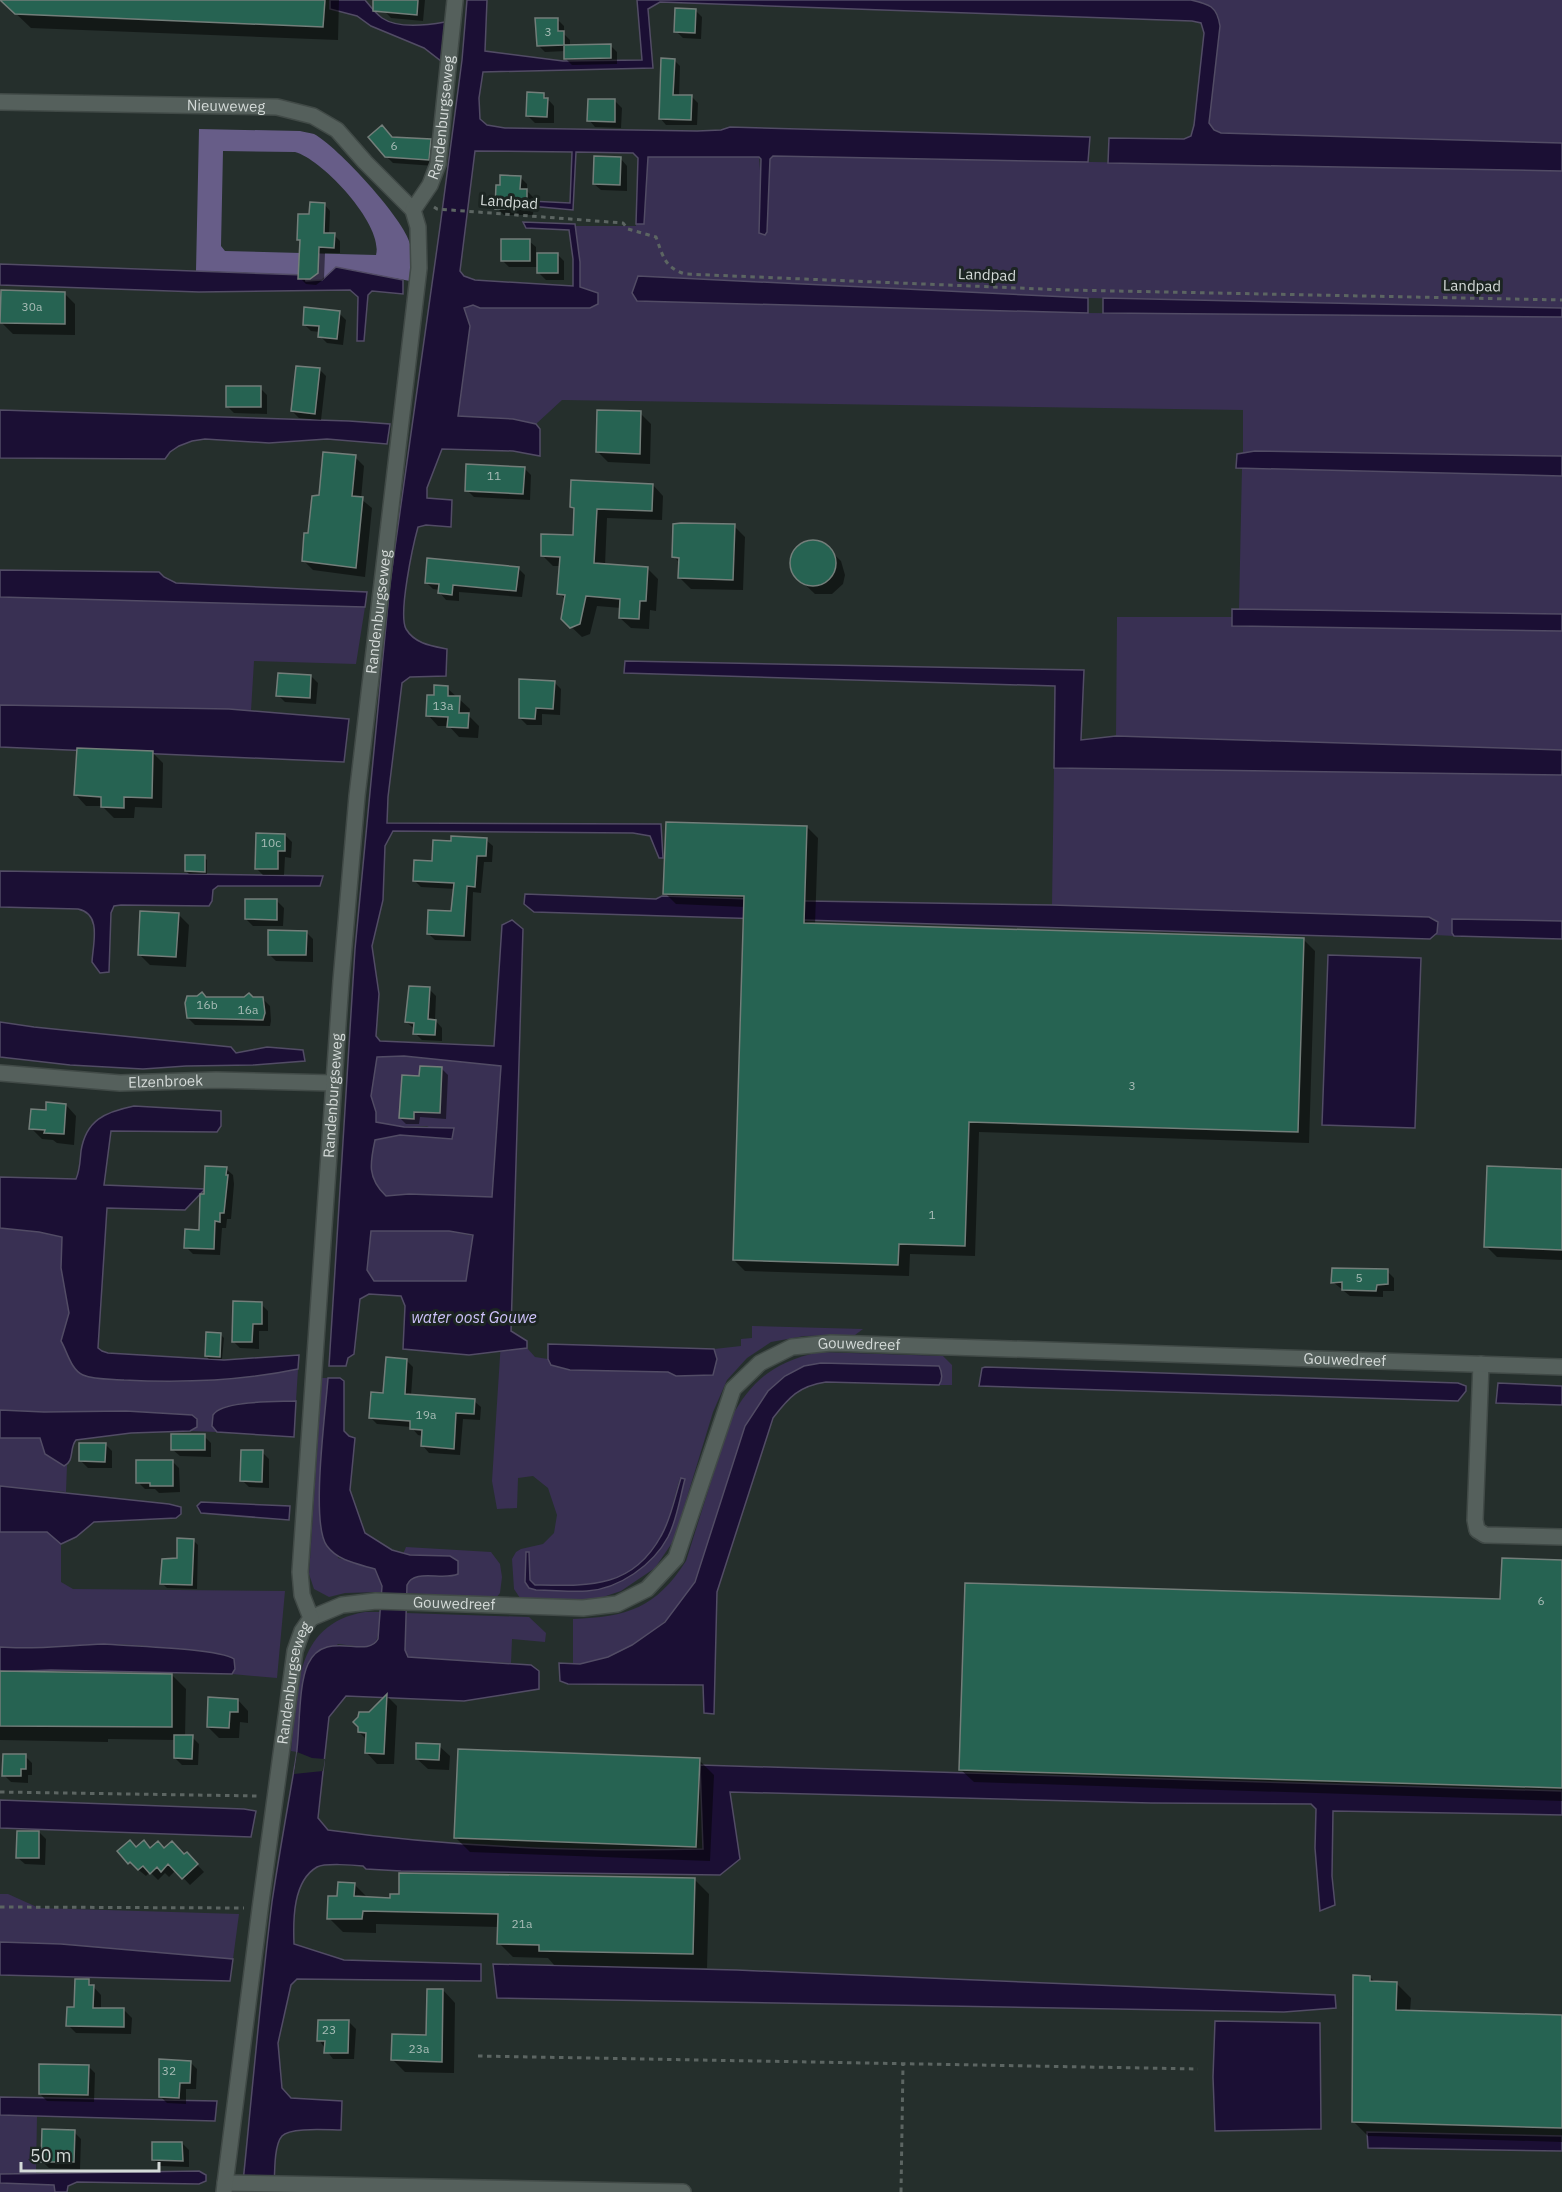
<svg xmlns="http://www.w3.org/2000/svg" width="1562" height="2192" viewBox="0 0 1562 2192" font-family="'IBM Plex Sans',sans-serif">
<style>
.green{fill:#393053;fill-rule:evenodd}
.forest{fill:#675d88;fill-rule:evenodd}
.water{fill:#1b0f34;stroke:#524c65;stroke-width:1.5;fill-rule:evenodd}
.pier{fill:#252f2c}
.shadow{fill:#0007}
.building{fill:#266352;stroke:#737e7a;stroke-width:1.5}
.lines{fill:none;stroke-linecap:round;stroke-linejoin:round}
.minor-casing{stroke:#414a47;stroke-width:18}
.path{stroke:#5c6562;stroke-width:3;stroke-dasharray:4.5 4.5;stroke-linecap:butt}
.minor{stroke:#55605c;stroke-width:15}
.labels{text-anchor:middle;stroke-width:6;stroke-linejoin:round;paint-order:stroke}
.number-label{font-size:12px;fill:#a8bcb6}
.street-label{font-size:15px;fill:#d4dad8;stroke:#1c2522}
.water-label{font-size:16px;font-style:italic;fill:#cec2fa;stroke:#1c2522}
</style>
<rect width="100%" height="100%" fill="#252f2c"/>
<path class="green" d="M 1191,0 L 1562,0 L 1562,143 L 1221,133 L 1214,130 L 1209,123 L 1220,26 C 1217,6 1209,4 1191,0 Z
M 773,156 L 1562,171 L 1562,308 L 1088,298 L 638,276 L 632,293 L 637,301 L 1088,313 L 1562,317 L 1562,456 L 1255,451 L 1243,453 L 1243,410 L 562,400 L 536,424 L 513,419 L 458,416 L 470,326 L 464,308 L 473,305 L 480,308 L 590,308 L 597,304 L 586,289 L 580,287 L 580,262 L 575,226 L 636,226 L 636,224 L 644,224 L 647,157 L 759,157 L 765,235 L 767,232 L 770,159 Z
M 1242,468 L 1562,476 L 1562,614 L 1239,609 Z
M 0,597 L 365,607 L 356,664 L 254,661 L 251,711 L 0,705 Z
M 1117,617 L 1232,617 L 1232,626 L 1562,631 L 1562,750 L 1116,736 Z
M 1054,768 L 1562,775 L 1562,921 L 1453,919 L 1452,933 L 1454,936 L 1435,935 L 1437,933 L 1434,919 L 1429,917 L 1052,905 Z
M 404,1056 L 501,1066 L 492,1197 L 409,1194 L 386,1196 C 366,1178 370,1164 375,1140 L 400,1135 L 451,1139 L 427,1126 L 404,1127 L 376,1123 L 376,1112 L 371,1096 L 376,1057 Z
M 0,1228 L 39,1232 L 62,1237 L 61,1268 L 69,1313 L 61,1340 C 67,1351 71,1370 83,1375 C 95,1380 111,1379 124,1380 C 182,1383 241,1381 298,1369 L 296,1401 L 250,1403 L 212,1426 L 217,1432 L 190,1431 L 197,1427 L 197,1419 L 192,1415 L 126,1411 L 44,1412 L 0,1410 Z
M 371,1230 L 449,1231 L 473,1236 L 466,1281 L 374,1281 L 367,1270 Z
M 752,1326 L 863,1329 L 855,1335 L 804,1336 L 771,1342 L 747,1358 L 727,1380 L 713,1412 L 674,1540 L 655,1568 L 621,1591 L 600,1598 L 581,1600 L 520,1598 L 514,1589 L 512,1559 L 516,1552 L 521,1549 L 543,1544 L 554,1533 L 557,1515 L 548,1488 L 533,1476 L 518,1478 L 517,1508 L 497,1509 L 492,1481 L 501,1341 L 527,1348 L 535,1357 L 548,1359 L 551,1365 L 570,1370 L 668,1372 L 676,1376 L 713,1375 L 717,1359 L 714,1349 L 741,1346 L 741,1339 L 752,1338 ZM 680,1478 L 669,1536 L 631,1576 L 607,1587 L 529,1588 L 529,1552 L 530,1580 L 535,1585 C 588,1586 631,1590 661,1536 C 671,1519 674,1496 680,1478 Z
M 819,1352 L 943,1356 L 952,1365 L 952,1385 L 939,1385 C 943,1379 942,1372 939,1366 L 821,1363 L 785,1376 C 763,1421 740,1466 719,1511 C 709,1533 705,1558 695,1580 C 678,1621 618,1665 573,1664 L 573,1619 C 627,1617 656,1608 686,1561 L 731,1418 C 752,1379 775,1362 819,1352 Z
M 322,1378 L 328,1378 L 319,1489 L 338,1558 L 375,1569 L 382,1586 L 381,1592 L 345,1593 L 329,1597 L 314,1589 L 309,1574 Z
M 0,1438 L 40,1438 L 64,1466 L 67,1465 L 66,1492 L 0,1486 Z
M 0,1532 L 48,1532 L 61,1544 L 61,1582 L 73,1589 L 285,1591 L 277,1678 L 232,1674 L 235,1669 C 208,1662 181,1651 154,1647 C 102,1639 51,1651 0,1647 Z
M 406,1547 L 491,1552 L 500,1564 L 502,1577 L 500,1593 L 496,1598 L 407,1593 L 399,1564 Z
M 365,1612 L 381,1612 C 377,1652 377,1648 338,1644 L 304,1675 L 297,1752 L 291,1751 C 298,1694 292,1624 365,1612 Z
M 406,1613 L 529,1617 L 546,1633 L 545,1642 L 512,1639 L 511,1663 L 408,1657 L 405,1650 Z
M 0,1894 L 8,1894 L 39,1908 L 239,1914 L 233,1959 L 61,1944 L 0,1942 Z
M 0,2115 L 37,2116 L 36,2173 L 0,2174 Z
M 0,2183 L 55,2185 L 55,2192 L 0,2192 Z"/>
<path class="forest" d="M 199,129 L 300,131 C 304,132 310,133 314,134 C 337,146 405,220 410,244 C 413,257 409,268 410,281 L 394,278 L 306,281 L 303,275 L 196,271 ZM 223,151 L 295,152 C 322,159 384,225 376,255 L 225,251 L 221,246 Z"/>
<path class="water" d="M 330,0 L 365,0 C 370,6 376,14 382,18 C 398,29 428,25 445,22 L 441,61 L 424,48 L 371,26 L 357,16 L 330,9 Z
M 467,0 L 487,0 L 485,51 L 563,61 L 642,60 L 637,0 L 1191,0 C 1209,4 1217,6 1220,26 L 1209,123 L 1214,130 L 1221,133 L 1562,143 L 1562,171 L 1108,163 L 1109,138 L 1184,139 L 1191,136 L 1194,125 L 1204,33 L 1201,23 L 1192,21 L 660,2 L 648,9 L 653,68 L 483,72 L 479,98 L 480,119 L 487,125 L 505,128 L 697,131 L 721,130 L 730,127 L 1090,137 L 1088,162 L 773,156 L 770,159 L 767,232 L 765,235 L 759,233 L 761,159 L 759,157 L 648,157 L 644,224 L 636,224 L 638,158 L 633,153 L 576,152 L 573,210 L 530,206 L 530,201 L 570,203 L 572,152 L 475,151 L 460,271 L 464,276 L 475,280 L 573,286 L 573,259 L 569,230 L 526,228 L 523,222 L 575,224 L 580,262 L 580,287 L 598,293 L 598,304 L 590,308 L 480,308 L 473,305 L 464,308 L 470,326 L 458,416 L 513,419 L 536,424 L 540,429 L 540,456 L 513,451 L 442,449 L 427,488 L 427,498 L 452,500 L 451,527 L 426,525 L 418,527 C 413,545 398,614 406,629 C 415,644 432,646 447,649 L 446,676 L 410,677 L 402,683 L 388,797 L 387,823 L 661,824 L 663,858 L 659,858 L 650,836 L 633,833 L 393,831 L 385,846 L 383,900 L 372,946 L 379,994 L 376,1036 L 380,1041 L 494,1046 L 502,925 L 512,920 L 523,929 L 511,1331 L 527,1341 L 527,1348 L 469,1355 L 403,1349 L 405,1306 L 401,1296 L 369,1294 L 360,1299 L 354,1354 L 348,1358 L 346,1366 L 329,1366 L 355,949 L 390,583 L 440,227 L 462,60 ZM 404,1056 L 501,1066 L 492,1197 L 409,1194 L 386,1196 C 367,1178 370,1163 375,1140 L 400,1135 L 452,1139 L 454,1128 L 404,1127 L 376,1122 L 376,1112 L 371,1096 L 377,1057 ZM 371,1231 L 449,1231 L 473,1235 L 466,1281 L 374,1281 L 367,1270 Z
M 0,264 L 304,275 L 306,281 L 322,280 L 336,267 L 403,280 L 403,294 L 372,291 L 368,295 L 364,341 L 357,341 L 358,297 L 350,290 L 199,292 L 0,285 Z
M 638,276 L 1088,298 L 1088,313 L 637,301 L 632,293 Z
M 1103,298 L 1562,308 L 1562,317 L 1103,313 Z
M 0,410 L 349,421 L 390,424 L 387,444 L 327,439 L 269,443 L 205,439 L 192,441 L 179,446 L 170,452 L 165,459 L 0,458 Z
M 1255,451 L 1562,456 L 1562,476 L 1236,468 L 1237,454 Z
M 0,570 L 159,572 L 164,577 L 176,583 L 367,592 L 365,607 L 0,597 Z
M 1232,609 L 1562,614 L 1562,631 L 1232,626 Z
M 625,661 L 1084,670 L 1081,740 L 1116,736 L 1562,750 L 1562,775 L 1054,768 L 1055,686 L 624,673 Z
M 0,705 L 229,709 L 349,719 L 344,762 L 0,747 Z
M 0,871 L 323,876 L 320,886 L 218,886 L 213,890 L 212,901 L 209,906 L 121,905 L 114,906 L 111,913 L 109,972 L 100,973 L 92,962 C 93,943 102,914 78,909 L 0,907 Z
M 525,894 L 656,899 L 662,896 L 807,901 L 1052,905 L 1429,917 L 1438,922 L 1437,933 L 1430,939 L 534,912 L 524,904 Z
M 1452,919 L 1562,921 L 1562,939 L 1454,936 L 1452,933 Z
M 1328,955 L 1421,958 L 1415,1128 L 1322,1125 Z
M 0,1022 L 34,1027 L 231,1047 L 236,1053 L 267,1047 L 303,1050 L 305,1061 L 253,1065 L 186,1066 L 143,1069 L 70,1065 L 0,1057 Z
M 134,1106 L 221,1111 L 221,1126 L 217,1132 L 111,1131 L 104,1185 L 205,1189 L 185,1210 L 107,1208 L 98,1348 L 102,1351 L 108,1353 L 224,1360 L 299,1355 L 298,1369 C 241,1381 182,1383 124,1380 C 111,1379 95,1380 83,1375 C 71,1370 67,1351 61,1341 L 69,1313 L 61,1268 L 62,1237 L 39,1232 L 0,1228 L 0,1177 L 76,1179 C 80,1170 80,1161 81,1151 C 86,1120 105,1112 134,1106 Z
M 548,1344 L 714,1349 L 717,1359 L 713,1375 L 676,1376 L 668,1372 L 570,1370 L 551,1365 L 548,1359 Z
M 821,1363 L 939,1366 C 942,1372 943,1379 939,1385 L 826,1382 C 799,1386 789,1397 773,1418 L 717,1592 L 714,1714 L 704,1713 L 703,1685 L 568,1684 L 560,1681 L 559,1663 L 580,1664 L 608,1657 L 632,1645 L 665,1622 L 695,1582 L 745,1426 L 768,1391 L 785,1376 L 804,1366 Z
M 985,1367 L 1458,1383 L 1466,1386 L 1466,1391 L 1458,1401 L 979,1386 L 982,1368 Z
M 328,1378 L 340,1378 L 344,1381 L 344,1431 L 349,1436 L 355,1438 L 350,1490 L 365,1533 L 392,1550 L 410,1555 L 450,1556 L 458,1561 L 458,1574 C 443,1581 414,1568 407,1585 L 405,1650 L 408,1657 L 531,1665 L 539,1671 L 539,1689 L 464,1701 L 346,1696 L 329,1717 L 318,1818 L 328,1830 C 451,1847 579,1852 703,1849 L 700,1765 L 1562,1791 L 1562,1815 L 1333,1811 L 1332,1876 L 1335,1905 L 1320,1911 L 1315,1848 L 1316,1809 L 1311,1804 L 1151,1803 L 730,1792 L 740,1859 L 720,1875 L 401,1871 L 366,1869 L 363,1866 C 354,1865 325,1863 317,1867 C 293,1881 293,1919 294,1944 L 344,1960 L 481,1964 L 481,1981 L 297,1979 L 291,1985 L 278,2043 L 282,2088 L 291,2098 L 342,2101 L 341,2130 C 328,2130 290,2127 282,2136 C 273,2146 275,2179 274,2192 L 242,2192 C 252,2095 260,1998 272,1902 C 279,1854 288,1806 296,1758 C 300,1732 298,1685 308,1664 C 325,1628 367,1660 378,1639 L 382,1586 L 375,1569 C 358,1564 338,1561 327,1546 C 310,1524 326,1409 328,1378 Z
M 1498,1383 L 1562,1386 L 1562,1405 L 1496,1403 Z
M 296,1401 L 294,1437 L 217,1432 L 212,1426 L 213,1415 C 222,1400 278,1402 296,1401 Z
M 0,1410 L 44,1412 L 126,1411 L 192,1415 L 197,1419 L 197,1427 L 190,1431 L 131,1433 L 76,1440 C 69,1448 75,1461 64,1466 L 45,1454 L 40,1438 L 0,1438 Z
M 681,1478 L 685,1479 C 680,1497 677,1520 668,1537 C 653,1565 619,1589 587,1591 C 570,1592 553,1590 536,1590 L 529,1588 L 525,1582 L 526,1552 L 529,1552 L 530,1580 L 535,1585 C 588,1586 632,1589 661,1536 C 671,1519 675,1496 681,1478 Z
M 0,1486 L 169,1504 L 181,1507 L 181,1514 L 176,1518 L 94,1522 L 76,1537 L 61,1544 L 47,1532 L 0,1532 Z
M 201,1502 L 290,1506 L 289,1520 L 201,1513 L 197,1506 Z
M 104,1644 C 127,1646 219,1648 234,1659 L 235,1669 L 232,1674 L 51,1670 L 0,1672 L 0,1647 C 35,1650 69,1645 104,1644 Z
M 0,1800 L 244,1809 L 256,1811 L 251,1837 L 0,1828 Z
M 0,1942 L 61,1944 L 233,1959 L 230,1981 L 0,1975 Z
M 493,1964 L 737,1970 L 1335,1995 L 1336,2008 L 1284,2012 L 497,1998 Z
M 1215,2021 L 1320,2023 L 1321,2129 L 1215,2131 L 1213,2077 Z
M 0,2097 L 217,2101 L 215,2121 L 0,2115 Z
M 1367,2132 L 1562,2136 L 1562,2151 L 1368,2148 Z
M 199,2171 L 206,2175 L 206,2181 L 199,2184 L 77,2182 L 68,2186 L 67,2192 L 55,2192 L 54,2185 L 0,2183 L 0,2174 Z"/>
<path class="pier" d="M 297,1752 L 312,1758 L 325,1759 L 323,1771 L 294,1774 Z"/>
<path class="shadow" d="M 8,0 L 339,0 L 338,40 L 31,28 L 8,6 Z
M 374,0 L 425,0 L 423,21 L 391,18 Z
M 695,10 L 702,17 L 701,39 L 683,38 L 676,31 Z
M 557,19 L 564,26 L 564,34 L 570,40 L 570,47 L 610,45 L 617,52 L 617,64 L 572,65 L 566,59 L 566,51 L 545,52 L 538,45 Z
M 674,60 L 680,66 L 679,97 L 692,97 L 698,103 L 697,125 L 666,125 L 660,118 Z
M 543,94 L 554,106 L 554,123 L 535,123 L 528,116 Z
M 615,101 L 622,108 L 621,128 L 595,127 L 589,120 Z
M 393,138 L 430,140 L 437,147 L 435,166 L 393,163 L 386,156 Z
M 621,159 L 627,166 L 627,191 L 601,190 L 594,184 Z
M 520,177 L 527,184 L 527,191 L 534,198 L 533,215 L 504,215 L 497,208 Z
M 324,204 L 330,211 L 329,235 L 334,235 L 340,241 L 340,253 L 325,253 L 324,279 L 316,285 L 306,284 L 300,278 L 302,243 L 298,239 L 311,216 Z
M 529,241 L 536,247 L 536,254 L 557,254 L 564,261 L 564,280 L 546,280 L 539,273 L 539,267 L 509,267 L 502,260 Z
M 64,293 L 75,304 L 75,335 L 13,334 L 2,323 Z
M 339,313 L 346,320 L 343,345 L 327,343 L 320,336 L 320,332 L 311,331 L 304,324 Z
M 319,369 L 326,376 L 321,420 L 299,418 L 292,411 Z
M 260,388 L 267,395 L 267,414 L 234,413 L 227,406 Z
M 640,413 L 651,424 L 650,464 L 608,462 L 597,451 Z
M 355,457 L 364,466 L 361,499 L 372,508 L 365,577 L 313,570 L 304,561 L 321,497 Z
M 524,468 L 531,475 L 530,500 L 474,497 L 467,490 Z
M 653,485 L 663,496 L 662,520 L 607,518 L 605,565 L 648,569 L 658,579 L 656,611 L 650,610 L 649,629 L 631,628 L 620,618 L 621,608 L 597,606 L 590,634 L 582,637 L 562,618 L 566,600 L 559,593 L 561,566 L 553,566 L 542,555 L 574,537 L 575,511 L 571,507 Z
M 734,526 L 745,537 L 743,590 L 691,589 L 680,578 L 680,563 L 674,557 Z
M 814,542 L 823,544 L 841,561 L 845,575 L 843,584 L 832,594 L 815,594 L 796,576 L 793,570 L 792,560 L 794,552 L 799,547 Z
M 518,568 L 525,575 L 522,597 L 459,592 L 459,601 L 446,600 L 440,593 L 440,590 L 433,589 L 426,582 Z
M 311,676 L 318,683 L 316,704 L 285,702 L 278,695 Z
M 554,682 L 561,689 L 560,715 L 542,714 L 542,725 L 527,725 L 520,718 Z
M 447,688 L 470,709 L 469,716 L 479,726 L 478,738 L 459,737 L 449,726 L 438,726 L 428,715 Z
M 153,753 L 163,763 L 162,808 L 135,807 L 134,818 L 114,818 L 102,806 L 86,806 L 76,795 Z
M 807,827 L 818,838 L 815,925 L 1304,940 L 1315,951 L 1309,1143 L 979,1132 L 975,1256 L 910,1254 L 909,1276 L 745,1271 L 734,1260 L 745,907 L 676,904 L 665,893 Z
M 285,835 L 292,842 L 291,858 L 285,857 L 284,875 L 263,875 L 256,868 Z
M 486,840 L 493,846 L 492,862 L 484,862 L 481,893 L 473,892 L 471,941 L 435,940 L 428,933 L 452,912 L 455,889 L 421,887 L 414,880 L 452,843 Z
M 204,857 L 207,860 L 207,874 L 189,874 L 186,871 Z
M 277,901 L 284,908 L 283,926 L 253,926 L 246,919 Z
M 178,914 L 189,925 L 186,967 L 150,965 L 139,954 Z
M 306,932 L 313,939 L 313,962 L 276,961 L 269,954 Z
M 429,989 L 436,996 L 435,1020 L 442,1028 L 442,1041 L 422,1040 L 415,1033 L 415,1029 L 406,1022 Z
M 197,998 L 263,999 L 270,1006 L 271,1021 L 270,1026 L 195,1025 L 188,1018 Z
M 442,1069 L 448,1075 L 446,1119 L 420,1117 L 419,1124 L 406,1124 L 400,1118 L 421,1078 Z
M 66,1105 L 76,1116 L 74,1145 L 57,1143 L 53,1140 L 42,1139 L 31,1128 L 47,1112 Z
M 226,1169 L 233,1175 L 234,1184 L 231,1219 L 227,1219 L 226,1228 L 222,1228 L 220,1255 L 193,1254 L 186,1247 L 200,1231 L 205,1195 Z
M 1562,1170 L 1562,1260 L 1497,1257 L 1486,1246 Z
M 1387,1271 L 1394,1278 L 1394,1291 L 1383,1291 L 1383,1297 L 1350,1296 L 1333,1282 Z
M 261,1304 L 268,1311 L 268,1331 L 259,1331 L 259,1349 L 240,1348 L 233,1341 Z
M 221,1335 L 224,1338 L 222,1359 L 209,1359 L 206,1356 Z
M 406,1360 L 413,1367 L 411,1396 L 474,1401 L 481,1407 L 480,1420 L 463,1419 L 460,1455 L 429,1453 L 423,1446 L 423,1436 L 418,1435 L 411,1427 L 377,1424 L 371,1418 Z
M 204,1436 L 211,1443 L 211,1457 L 180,1456 L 173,1450 Z
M 105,1444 L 112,1451 L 112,1468 L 88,1468 L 81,1461 Z
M 262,1452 L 269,1459 L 269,1488 L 249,1487 L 242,1480 Z
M 172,1461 L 179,1468 L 180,1492 L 159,1493 L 155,1489 L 145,1489 L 138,1482 Z
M 193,1540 L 198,1545 L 197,1589 L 167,1588 L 162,1583 Z
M 1562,1562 L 1562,1801 L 974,1782 L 960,1769 L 1502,1601 Z
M 0,1672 L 172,1675 L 186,1689 L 185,1737 L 192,1737 L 199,1744 L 198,1765 L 182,1765 L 175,1758 L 176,1740 L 108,1739 L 108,1742 L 0,1740 Z
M 387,1696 L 397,1706 L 394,1764 L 377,1764 L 367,1753 L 367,1740 L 359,1732 L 369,1714 Z
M 238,1700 L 248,1711 L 248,1723 L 240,1722 L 239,1738 L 219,1738 L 208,1727 Z
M 439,1746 L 450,1756 L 449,1770 L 428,1769 L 417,1759 Z
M 25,1756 L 32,1763 L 32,1775 L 28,1775 L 28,1783 L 11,1782 L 4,1775 Z
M 699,1760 L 714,1775 L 710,1861 L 470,1852 L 456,1838 Z
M 39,1832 L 46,1839 L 45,1865 L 25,1864 L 18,1858 Z
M 137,1848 L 165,1849 L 184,1856 L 187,1854 L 204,1872 L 190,1885 L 176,1870 L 169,1877 L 165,1873 L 158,1880 L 150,1872 L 146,1876 L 129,1862 Z
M 695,1880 L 709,1894 L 707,1968 L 554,1965 L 548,1958 L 513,1957 L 499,1943 L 499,1927 L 376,1924 L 376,1933 L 343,1932 L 329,1918 L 339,1897 L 354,1884 L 368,1898 L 391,1900 Z
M 1370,1977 L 1375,1982 L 1396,1983 L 1411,1998 L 1410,2012 L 1562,2016 L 1562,2142 L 1368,2136 L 1354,2122 Z
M 88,1981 L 101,1995 L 101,2009 L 124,2010 L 132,2018 L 131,2034 L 76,2033 L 68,2025 Z
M 443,1990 L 455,2003 L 454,2073 L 405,2072 L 393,2060 L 428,2036 Z
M 349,2022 L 356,2029 L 354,2059 L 333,2059 L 319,2040 Z
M 160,2061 L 190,2062 L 197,2069 L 196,2089 L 186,2089 L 186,2104 L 167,2103 L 160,2096 Z
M 88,2066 L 95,2073 L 94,2102 L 47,2101 L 40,2094 Z
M 74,2132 L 81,2139 L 80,2169 L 49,2168 L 42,2161 Z
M 182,2143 L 189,2150 L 189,2167 L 160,2166 L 153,2159 Z"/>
<path class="building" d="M 0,0 L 325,0 L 323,27 L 15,14 Z
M 373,0 L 418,0 L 417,15 L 373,11 Z
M 675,8 L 696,9 L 695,33 L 674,32 Z
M 535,18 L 558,18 L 558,31 L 564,31 L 564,45 L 537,46 Z
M 611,44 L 611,58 L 564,59 L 564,45 Z
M 661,58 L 675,59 L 673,95 L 692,95 L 691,120 L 659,119 Z
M 527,92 L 544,93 L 544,98 L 548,98 L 547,117 L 526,116 Z
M 588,99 L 615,99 L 615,122 L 587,121 Z
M 382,125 L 392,137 L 431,139 L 429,160 L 385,157 L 368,137 Z
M 594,156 L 621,157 L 620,185 L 593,184 Z
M 500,175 L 521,176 L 520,189 L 527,189 L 527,209 L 495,209 L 496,185 L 500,185 Z
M 310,202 L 325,203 L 324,233 L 335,233 L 334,248 L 319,247 L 318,273 L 310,279 L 298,279 L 300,240 L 297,240 L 298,214 L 309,214 Z
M 501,239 L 530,239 L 530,261 L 501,261 Z
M 537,253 L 558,253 L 558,273 L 537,273 Z
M 1,290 L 65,292 L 65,324 L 0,323 Z
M 304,307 L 340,311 L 337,339 L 318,337 L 319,326 L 303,325 Z
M 296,366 L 320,368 L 315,414 L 291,411 Z
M 226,386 L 261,386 L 261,407 L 226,407 Z
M 597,410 L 641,411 L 640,454 L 596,452 Z
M 323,452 L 356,455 L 352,496 L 363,497 L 356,568 L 302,561 L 304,533 L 308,533 L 312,496 L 319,495 Z
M 466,464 L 525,467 L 523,494 L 465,491 Z
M 571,480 L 653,484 L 652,511 L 597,509 L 594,563 L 648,567 L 646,601 L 640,601 L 639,619 L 619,618 L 620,599 L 586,596 L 580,624 L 570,628 L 561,619 L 565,595 L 557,594 L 560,557 L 541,556 L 541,534 L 573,535 L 574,508 L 570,507 Z
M 681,523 L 735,524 L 733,580 L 678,578 L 679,558 L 672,557 L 673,524 Z
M790 563a23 23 0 1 1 46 0a23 23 0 1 1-46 0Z
M 427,558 L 519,567 L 516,591 L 453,585 L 452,595 L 438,593 L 439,584 L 425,583 Z
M 278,673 L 311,675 L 310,698 L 276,696 Z
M 519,679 L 555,681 L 553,709 L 536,708 L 535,719 L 519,718 Z
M 434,685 L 448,686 L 448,696 L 460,696 L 459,713 L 469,713 L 468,728 L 447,727 L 448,717 L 426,716 L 427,695 L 434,695 Z
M 77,748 L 153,751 L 152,798 L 124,797 L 124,808 L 101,807 L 101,797 L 74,795 Z
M 666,822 L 807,826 L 804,923 L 1304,938 L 1298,1132 L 969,1122 L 965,1246 L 899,1244 L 898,1265 L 733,1260 L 744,896 L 663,894 Z
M 256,833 L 285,834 L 285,851 L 278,851 L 278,869 L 255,869 Z
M 451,836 L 487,838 L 486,856 L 477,856 L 475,887 L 467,886 L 464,936 L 427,934 L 428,910 L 451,911 L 454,883 L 413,881 L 414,860 L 432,861 L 433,840 L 451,841 Z
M 185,855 L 205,855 L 205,872 L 185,871 Z
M 245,899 L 277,899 L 277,920 L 245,919 Z
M 140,911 L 179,913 L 176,957 L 138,955 Z
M 268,930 L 307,931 L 306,955 L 268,955 Z
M 409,986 L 430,987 L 428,1019 L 436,1020 L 435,1035 L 413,1034 L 414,1023 L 405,1022 Z
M 202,992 L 206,997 L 244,997 L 249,993 L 253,997 L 263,997 L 265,1013 L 263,1020 L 187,1018 L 185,1003 L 187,996 L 197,996 Z
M 420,1066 L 442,1067 L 440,1113 L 414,1112 L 414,1119 L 399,1118 L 402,1075 L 419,1076 Z
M 46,1102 L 66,1104 L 64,1134 L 44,1133 L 45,1130 L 29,1129 L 31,1109 L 46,1110 Z
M 205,1166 L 227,1167 L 226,1175 L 228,1175 L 224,1213 L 220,1213 L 220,1222 L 215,1221 L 214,1249 L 184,1248 L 185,1229 L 199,1230 L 200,1194 L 204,1194 Z
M 1487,1166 L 1562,1169 L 1562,1250 L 1484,1247 Z
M 1332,1268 L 1388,1269 L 1388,1284 L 1377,1285 L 1376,1291 L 1342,1290 L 1342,1282 L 1331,1283 Z
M 233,1301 L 262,1302 L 262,1324 L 253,1324 L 252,1342 L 232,1342 Z
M 206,1332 L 221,1333 L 220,1357 L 205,1356 Z
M 386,1357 L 407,1359 L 405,1394 L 475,1399 L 474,1414 L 456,1413 L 454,1449 L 421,1446 L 422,1430 L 410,1429 L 410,1421 L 369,1418 L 371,1392 L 383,1393 Z
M 171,1434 L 205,1434 L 205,1450 L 171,1450 Z
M 79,1443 L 106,1443 L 105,1462 L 79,1461 Z
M 241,1450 L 263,1450 L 262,1482 L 240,1481 Z
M 136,1460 L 173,1460 L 173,1486 L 150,1486 L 150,1483 L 136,1483 Z
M 177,1538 L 194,1539 L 192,1585 L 160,1584 L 162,1559 L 177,1558 Z
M 1502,1558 L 1562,1560 L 1562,1788 L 959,1770 L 965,1583 L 1500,1599 Z
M 0,1671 L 172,1674 L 172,1727 L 0,1726 Z
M 387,1694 L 384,1754 L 365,1753 L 366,1733 L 358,1732 L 358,1727 L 353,1722 L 358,1717 L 359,1712 L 369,1712 Z
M 208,1697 L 238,1699 L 238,1712 L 230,1712 L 229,1728 L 207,1727 Z
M 174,1735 L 193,1735 L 192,1759 L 174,1758 Z
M 416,1743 L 440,1744 L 439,1760 L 416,1759 Z
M 458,1749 L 700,1758 L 696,1847 L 454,1838 Z
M 3,1754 L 26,1754 L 26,1769 L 21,1769 L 21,1776 L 2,1776 Z
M 17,1831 L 39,1831 L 39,1858 L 16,1858 Z
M 130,1840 L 136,1847 L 144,1840 L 150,1848 L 158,1841 L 164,1848 L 172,1841 L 184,1854 L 187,1852 L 198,1864 L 182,1879 L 168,1864 L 161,1872 L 157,1867 L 150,1874 L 143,1866 L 138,1870 L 130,1862 L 128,1864 L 117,1851 Z
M 399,1873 L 695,1878 L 693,1954 L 539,1951 L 539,1945 L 497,1944 L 498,1914 L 363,1911 L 362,1919 L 327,1919 L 328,1896 L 337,1896 L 338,1882 L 355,1883 L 354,1896 L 390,1898 L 390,1894 L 399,1894 Z
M 1353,1975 L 1370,1976 L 1370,1981 L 1397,1982 L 1396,2010 L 1562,2015 L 1562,2128 L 1352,2122 Z
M 75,1979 L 89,1979 L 89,1985 L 94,1985 L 93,2008 L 124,2008 L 124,2027 L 66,2026 L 67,2007 L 74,2007 Z
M 427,1989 L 443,1989 L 442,2062 L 391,2060 L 392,2034 L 426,2035 Z
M 318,2020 L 349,2020 L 348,2053 L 324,2053 L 325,2041 L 317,2041 Z
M 159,2059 L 191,2061 L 190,2083 L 180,2083 L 179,2098 L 159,2097 Z
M 39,2064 L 89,2065 L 88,2095 L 39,2094 Z
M 42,2129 L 75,2130 L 74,2162 L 41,2162 Z
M 152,2142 L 182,2142 L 183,2161 L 152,2160 Z"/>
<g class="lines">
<g class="minor-casing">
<g id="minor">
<path id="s1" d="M 0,102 L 277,107 L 313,116 L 337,130 L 365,162 L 413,210"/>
<path id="s2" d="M 0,1073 L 120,1083 L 216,1080 L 333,1083"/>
<path d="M 1481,1364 L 1475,1520 L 1477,1530 L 1485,1535 L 1562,1537"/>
<path id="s3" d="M 311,1618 L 342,1605 L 376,1601 L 583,1608 L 617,1604 L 647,1589 L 676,1558 L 733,1389 L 760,1363 L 792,1347 L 831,1343 L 1562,1367"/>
<path d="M 225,2183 L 683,2192"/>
<path id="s4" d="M 224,2192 L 260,1909 L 295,1651 L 302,1631 L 311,1618 L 302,1595 L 300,1572 L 341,981 L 357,796 L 419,268 L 418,227 L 413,210 L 430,185 L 438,164 L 455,0"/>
</g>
</g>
<path class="path" d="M 434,207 L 437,209 L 623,223 L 628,229 L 656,237 C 663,256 664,267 685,274 L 1066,290 L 1562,300
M 0,1792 L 259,1796
M 0,1907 L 244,1908
M 478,2056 L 1198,2069
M 901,2192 L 903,2065"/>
<use href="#minor" class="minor"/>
</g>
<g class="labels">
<g class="number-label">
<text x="548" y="36">3</text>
<text x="394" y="150">6</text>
<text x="32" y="311">30a</text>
<text x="494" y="480">11</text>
<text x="443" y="710">13a</text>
<text x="271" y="847">10c</text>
<text x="207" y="1009">16b</text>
<text x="248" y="1014">16a</text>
<text x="1132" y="1090">3</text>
<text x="932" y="1219">1</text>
<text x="1359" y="1282">5</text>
<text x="426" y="1419">19a</text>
<text x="1541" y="1605">6</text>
<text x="522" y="1928">21a</text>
<text x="329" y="2034">23</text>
<text x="419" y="2053">23a</text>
<text x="169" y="2075">32</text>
</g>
<g class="street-label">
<text dy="5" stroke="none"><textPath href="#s1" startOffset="226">Nieuweweg</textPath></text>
<text dy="5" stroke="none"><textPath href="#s4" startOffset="2098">Randenburgseweg</textPath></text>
<text transform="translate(509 202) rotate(4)" y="5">Landpad</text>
<text transform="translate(987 275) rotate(2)" y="5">Landpad</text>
<text transform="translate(1472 286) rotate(1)" y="5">Landpad</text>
<text dy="5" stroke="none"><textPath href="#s4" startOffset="1594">Randenburgseweg</textPath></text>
<text dy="5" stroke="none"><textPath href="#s2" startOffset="166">Elzenbroek</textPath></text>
<text dy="5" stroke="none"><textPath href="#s4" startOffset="1108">Randenburgseweg</textPath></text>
<text dy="5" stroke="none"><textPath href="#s3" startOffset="704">Gouwedreef</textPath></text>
<text dy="5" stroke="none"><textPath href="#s3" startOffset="1190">Gouwedreef</textPath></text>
<text dy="5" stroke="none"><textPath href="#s3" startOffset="146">Gouwedreef</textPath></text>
<text dy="5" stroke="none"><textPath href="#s4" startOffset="514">Randenburgseweg</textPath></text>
</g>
<g class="water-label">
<text x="474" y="1323">water oost Gouwe</text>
</g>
</g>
<path d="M21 2162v9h138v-9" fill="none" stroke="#d4dad8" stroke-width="3"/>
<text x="30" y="2162" font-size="18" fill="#d4dad8" stroke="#1c2522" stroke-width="4.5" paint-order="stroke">50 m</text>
</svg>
